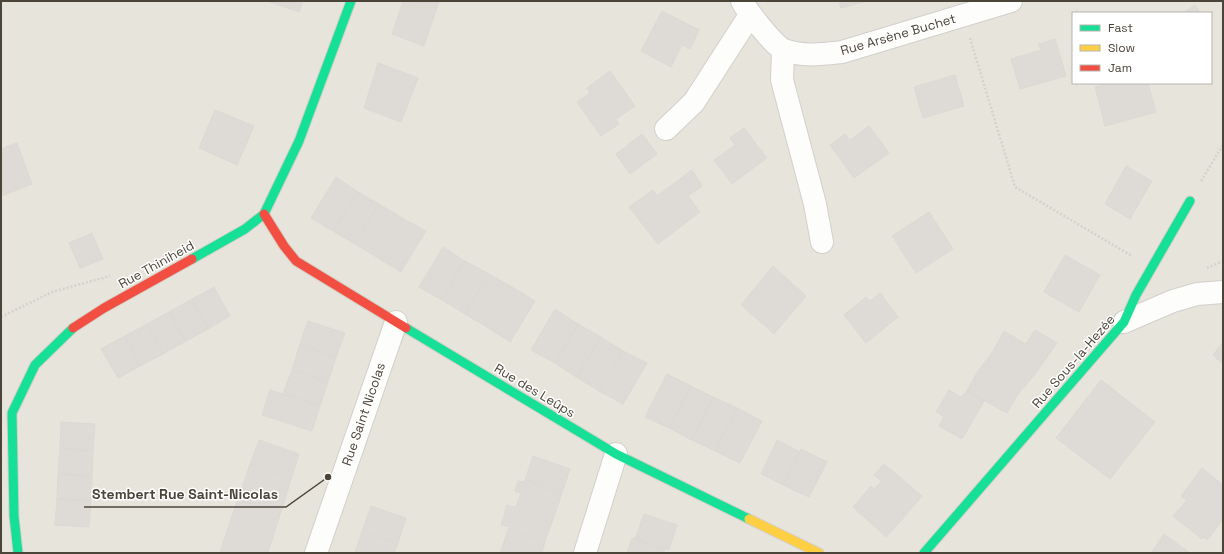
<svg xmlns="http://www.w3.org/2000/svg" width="1224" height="554" viewBox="0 0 1224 554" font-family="'Space Grotesk',sans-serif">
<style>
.residential{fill:#e7e4dc;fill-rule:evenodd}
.building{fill:#dedbd6;stroke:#dcd9d4}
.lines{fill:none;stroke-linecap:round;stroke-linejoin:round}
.street-casing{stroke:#d2d0cb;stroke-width:24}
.fast-casing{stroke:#d3cfc5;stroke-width:11}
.slow-casing{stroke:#d3cfc5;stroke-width:11}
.jam-casing{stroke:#d3cfc5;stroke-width:11}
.path{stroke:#d3d2cc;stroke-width:2.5;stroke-dasharray:2 2;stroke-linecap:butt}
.street{stroke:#fdfdfc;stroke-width:22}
.fast{stroke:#16e098;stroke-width:9}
.slow{stroke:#ffcf43;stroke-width:9}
.jam{stroke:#f24e42;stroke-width:9}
.labels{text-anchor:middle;stroke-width:3;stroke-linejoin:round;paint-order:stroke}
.street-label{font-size:13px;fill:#4b4439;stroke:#fff}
.leader{fill:none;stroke:#4b4439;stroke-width:1.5}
.callout-dot{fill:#4b4439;stroke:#fff;stroke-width:1.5}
.callout-label{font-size:14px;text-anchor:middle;font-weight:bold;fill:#4b4439;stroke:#fff;stroke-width:3;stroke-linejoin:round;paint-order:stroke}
</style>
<rect width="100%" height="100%" fill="#f4f2ee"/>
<path class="residential" d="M 1,1 L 1223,1 L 1223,553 L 1,553 ZM 1073,13 L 1211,13 L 1211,83 L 1073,83 Z"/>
<path class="building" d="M 267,1 L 303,1 L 299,12 Z
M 403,1 L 439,2 L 424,46 L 392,34 Z
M 839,1 L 867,1 L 841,8 Z
M 1195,5 L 1200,13 L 1183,13 Z
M 662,11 L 699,30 L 690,49 L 682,45 L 671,67 L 641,51 Z
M 1055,39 L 1066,76 L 1020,89 L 1011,59 L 1041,50 L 1039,44 Z
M 378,63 L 418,78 L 401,122 L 364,108 Z
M 610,71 L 635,106 L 616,119 L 619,124 L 601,136 L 577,102 L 590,93 L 587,88 Z
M 955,75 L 964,106 L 923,118 L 914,87 Z
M 1109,83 L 1148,83 L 1156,112 L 1105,126 L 1095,87 Z
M 215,110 L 254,126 L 237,165 L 199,148 Z
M 869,126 L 889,153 L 854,178 L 830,145 L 845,134 L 850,140 Z
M 744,128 L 767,158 L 732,184 L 714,160 L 735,145 L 730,138 Z
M 642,134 L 657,154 L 630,174 L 616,154 Z
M 17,143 L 32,184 L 1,196 L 1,149 Z
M 1126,166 L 1152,181 L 1130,219 L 1105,204 Z
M 692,170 L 702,186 L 688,196 L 700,212 L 658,244 L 629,207 L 653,190 L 657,196 Z
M 336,177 L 358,192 L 333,231 L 311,218 Z
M 358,192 L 379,204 L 355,244 L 333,231 Z
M 379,204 L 402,218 L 378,258 L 355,244 Z
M 929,212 L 953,249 L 916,273 L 892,236 Z
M 402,218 L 426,231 L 401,272 L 378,258 Z
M 92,233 L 103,259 L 80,268 L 69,243 Z
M 443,247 L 465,261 L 442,300 L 419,287 Z
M 1065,255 L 1100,275 L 1079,312 L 1044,292 Z
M 465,261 L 489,274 L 465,314 L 442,300 Z
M 773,266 L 806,296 L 774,334 L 741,305 Z
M 489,274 L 512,287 L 487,327 L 465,314 Z
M 214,287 L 230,316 L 208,329 L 192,299 Z
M 512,287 L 535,301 L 510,342 L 487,327 Z
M 880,293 L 898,317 L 866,343 L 844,315 L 866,297 L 870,301 Z
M 192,299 L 208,329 L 186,341 L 169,312 Z
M 555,309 L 578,324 L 555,363 L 531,350 Z
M 169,312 L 186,341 L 163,354 L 147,324 Z
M 308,321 L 345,333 L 336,357 L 300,344 Z
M 147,324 L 163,354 L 140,366 L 125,336 Z
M 578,324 L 601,337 L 576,377 L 555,363 Z
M 1035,330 L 1057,343 L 1033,377 L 992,353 L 1004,331 L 1026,344 Z
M 125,336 L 140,366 L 118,378 L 101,349 Z
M 601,337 L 623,351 L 599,391 L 576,377 Z
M 1223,342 L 1223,364 L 1213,355 Z
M 300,344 L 336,357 L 328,382 L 292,370 Z
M 623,351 L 647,363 L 623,404 L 599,391 Z
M 992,353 L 1033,377 L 1018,394 L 978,371 Z
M 292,370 L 328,382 L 320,406 L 283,394 Z
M 978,371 L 1018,394 L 1007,413 L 967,391 Z
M 667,374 L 691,386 L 669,428 L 645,417 Z
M 1101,380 L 1155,422 L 1110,479 L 1056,438 Z
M 691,386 L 713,397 L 692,440 L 669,428 Z
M 270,390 L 320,406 L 312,431 L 262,415 Z
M 949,390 L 961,397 L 967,391 L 984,401 L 962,439 L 939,426 L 944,417 L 936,412 Z
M 713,397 L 737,408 L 715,451 L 692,440 Z
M 737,408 L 762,421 L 740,463 L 715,451 Z
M 61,422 L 95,424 L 93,451 L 60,448 Z
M 259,440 L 299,454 L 291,479 L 250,464 Z
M 777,440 L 800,452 L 783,485 L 761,474 Z
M 60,448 L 93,451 L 92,476 L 58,474 Z
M 801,449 L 827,462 L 809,497 L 783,485 Z
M 533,456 L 570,469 L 562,493 L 525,480 Z
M 250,464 L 291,479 L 284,503 L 242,488 Z
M 884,464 L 922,496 L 906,515 L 874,489 L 882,481 L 874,475 Z
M 1202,468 L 1223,485 L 1223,520 L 1207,540 L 1204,537 L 1202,539 L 1173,516 L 1187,500 L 1181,496 Z
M 58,474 L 92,476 L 91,501 L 57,499 Z
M 525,480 L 562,493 L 554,517 L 517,504 L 521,493 L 515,491 L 518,481 L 524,482 Z
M 871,486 L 906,515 L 886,537 L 853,507 Z
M 242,488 L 284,503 L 276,527 L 233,513 Z
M 57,499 L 91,501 L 89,527 L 55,525 Z
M 517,504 L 554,517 L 545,541 L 508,530 L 510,527 L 501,525 L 507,505 L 516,507 Z
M 371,506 L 406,518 L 398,543 L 362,531 Z
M 233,513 L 276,527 L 268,552 L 225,537 Z
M 644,514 L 677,525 L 669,550 L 635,539 Z
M 508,530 L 545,541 L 542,553 L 500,553 Z
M 362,531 L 398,543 L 394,553 L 355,553 Z
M 1164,534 L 1190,553 L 1151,553 Z
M 225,537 L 268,552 L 267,553 L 220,553 Z
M 632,538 L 665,549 L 663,553 L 627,553 Z"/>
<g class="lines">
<g class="street-casing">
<path id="street" d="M 742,1 C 747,11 775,47 784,50 C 802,57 824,54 842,52 L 1011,1
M 783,50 L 782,80 L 815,204 L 822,242
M 666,129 L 694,102 L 750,15
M 1124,322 L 1173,301 L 1197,294 L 1223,292
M 316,553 L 396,322
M 585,553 L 616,454"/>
</g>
<g class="fast-casing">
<path id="fast" d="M 192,259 L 245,229 L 264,214 L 299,141 L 351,1
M 406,328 L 616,454 L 749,519
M 18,553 L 14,516 L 12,413 L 35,365 L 73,328
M 924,553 L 1124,322 L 1136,295 L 1190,201"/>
</g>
<g class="slow-casing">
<path id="slow" d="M 749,519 L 819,553"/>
</g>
<g class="jam-casing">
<path id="jam" d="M 264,214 L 284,246 L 296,261 L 406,328
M 73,328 L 104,308 L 192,259"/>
</g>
<path class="path" d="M 970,38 L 1015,187 L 1132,256
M 1201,181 L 1223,145
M 1207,268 L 1223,261
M 1,317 L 52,292 L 110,276"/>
<use href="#street" class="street"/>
<use href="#fast" class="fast"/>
<use href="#slow" class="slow"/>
<use href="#jam" class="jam"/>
</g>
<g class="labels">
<g class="street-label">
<text transform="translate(898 34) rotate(-16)" y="5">Rue Arsène Buchet</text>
<text transform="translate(156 264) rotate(-29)" y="5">Rue Thiniheid</text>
<text transform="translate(1073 361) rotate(-49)" y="5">Rue Sous-la-Hezée</text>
<text transform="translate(535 390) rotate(31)" y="5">Rue des Leûps</text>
<text transform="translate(363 414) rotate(-71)" y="5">Rue Saint Nicolas</text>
</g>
</g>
<path class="leader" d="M328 477L286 507H84"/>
<circle class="callout-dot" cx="328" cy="477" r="4"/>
<g class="callout-label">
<text x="185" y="499">Stembert Rue Saint-Nicolas</text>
</g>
<rect width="1224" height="554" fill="none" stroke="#4b4439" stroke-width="4"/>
<rect x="1072" y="12" width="140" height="72" fill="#ffffff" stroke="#b7b4b0"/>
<rect x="1080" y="25" width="20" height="6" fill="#16e098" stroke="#b7b4b0"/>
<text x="1108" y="32" font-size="12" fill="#4b4439">Fast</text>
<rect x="1080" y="45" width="20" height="6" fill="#ffcf43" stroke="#b7b4b0"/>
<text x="1108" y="52" font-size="12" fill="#4b4439">Slow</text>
<rect x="1080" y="65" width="20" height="6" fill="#f24e42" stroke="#b7b4b0"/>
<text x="1108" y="72" font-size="12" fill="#4b4439">Jam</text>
</svg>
